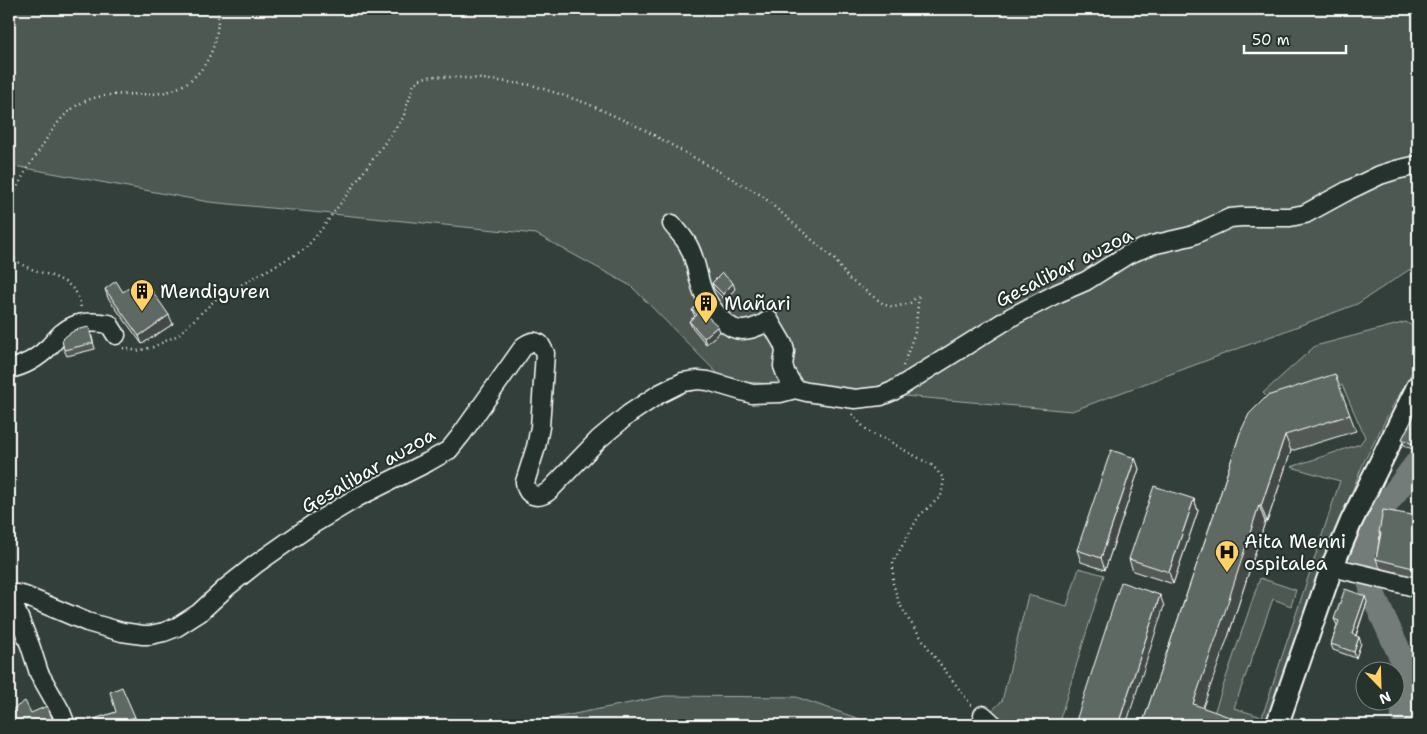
<svg xmlns="http://www.w3.org/2000/svg" width="1427" height="734" viewBox="0 0 1427 734" font-family="'Shantell Sans',sans-serif">
<style>
.green{fill:#4d5853;stroke:#a6aca9}
.lines{fill:none;stroke-linecap:round;stroke-linejoin:round}
.river{stroke:#737b78;stroke-width:25}
.minor-casing{stroke:#fff;stroke-width:21}
.major-casing{stroke:#fff;stroke-width:25}
.path{stroke:#fff;stroke-width:2.5;stroke-dasharray:1 4;stroke-linecap:butt}
.minor{stroke:#26332d;stroke-width:18}
.major{stroke:#26332d;stroke-width:21}
.wall{fill:#525a56;stroke:#fff}
.shaded-wall{fill:#424a46;stroke:#fff}
.building{fill:#5f6964;stroke:#fff}
.labels{text-anchor:middle;stroke-width:4;stroke-linejoin:round;paint-order:stroke}
.street-label{font-size:19px;fill:#fff;stroke:#26332d}
.poi-label{font-size:19px;fill:#fff;stroke:#26332d;text-anchor:start}
</style>
<rect width="100%" height="100%" fill="#333f3a"/>
<filter id="ink" filterUnits="userSpaceOnUse"><feTurbulence type="fractalNoise" baseFrequency=".02" numOctaves="2"/><feDisplacementMap in="SourceGraphic" scale="10" xChannelSelector="R" yChannelSelector="G"/><feConvolveMatrix kernelMatrix="1 2 1 2 8 2 1 2 1" color-interpolation-filters="sRGB"/></filter>
<g filter="url(#ink)">
<path class="green" d="M 9,9 L 1418,9 L 1418,264 L 1357,304 L 1072,411 L 724,380 L 631,286 L 536,234 L 209,202 L 9,165 Z
M 1406,322 L 1418,330 L 1418,362 L 1391,409 L 1363,464 L 1315,584 L 1289,656 L 1267,725 L 1242,725 L 1213,716 L 1260,578 L 1296,590 L 1291,606 L 1273,599 L 1234,708 L 1262,717 L 1340,481 L 1291,467 L 1360,444 L 1365,437 L 1342,385 L 1277,408 L 1263,393 L 1315,346 Z
M 1079,568 L 1104,575 L 1058,725 L 1005,725 L 990,712 L 1002,701 L 1028,595 L 1067,606 Z
M 665,696 L 796,697 L 877,725 L 519,725 Z"/>
<g class="lines">
<path class="river" d="M 1403,715 L 1410,676 L 1374,597 L 1362,555 L 1373,521 L 1418,462"/>
<g class="minor-casing">
<path id="minor" d="M 672,224 C 678,232 686,239 690,249 C 696,262 697,273 701,286 C 705,300 719,321 733,328 C 744,333 760,327 769,320 L 783,344 L 785,351 L 783,366 L 786,374 L 795,389
M 9,369 C 25,366 38,358 50,346 C 57,338 63,330 73,326 C 85,321 97,322 109,324 L 116,335
M 1332,567 L 1411,586 L 1418,590
M 9,593 L 30,645 L 39,673 L 61,712 L 66,725
M 10,595 L 17,594 L 25,596 L 87,622 L 122,632 L 143,635 L 150,635 L 164,632 L 177,627 L 199,613 L 227,587 L 256,564 L 313,524 L 358,497 L 428,462 L 449,450 L 461,435 L 524,346 C 530,342 533,340 540,344 L 545,353 L 540,427 L 536,447 L 525,482 C 527,497 539,500 550,490 L 599,439 L 629,414 L 659,394 L 683,382 L 698,380 L 708,381 L 752,394 L 780,393 L 795,389 L 807,392 L 855,399 L 881,396 L 893,391 L 1013,316 L 1056,294 L 1086,281 L 1127,255 L 1139,250 L 1152,245 L 1191,236 L 1230,218 L 1241,217 L 1290,217 L 1305,214 L 1349,190 L 1380,175 L 1396,170 L 1418,165
M 983,715 L 994,725"/>
</g>
<g class="major-casing">
<path id="major" d="M 1277,725 L 1332,567 L 1351,522 L 1418,386"/>
</g>
<path class="path" d="M 9,215 C 13,189 25,172 39,151 C 52,130 64,109 88,100 C 108,92 131,95 152,94 C 199,91 220,52 218,9
M 9,251 C 22,280 77,266 81,309
M 123,348 L 137,351 L 153,347 L 178,335 L 216,299 L 305,249 L 321,230 L 403,118 L 414,84 L 422,78 L 433,76 L 483,79 L 532,85 L 586,103 L 641,128 L 761,195 L 834,259 L 849,279 L 885,305 L 894,307 L 910,303 L 919,295
M 903,366 L 915,332 L 919,296
M 852,414 C 861,424 868,434 881,437 L 933,466 L 944,479 L 941,496 L 919,516 L 893,562 L 893,583 L 899,603 L 909,620 L 934,656 L 972,706"/>
<use href="#minor" class="minor"/>
<use href="#major" class="major"/>
</g>
<path class="wall" d="M 712,283 L 735,289 L 725,300 L 714,289 Z
M 105,289 L 123,292 L 173,324 L 142,344 L 108,298 Z
M 692,310 L 720,332 L 706,344 L 692,327 L 689,321 L 695,317 Z
M 91,333 L 95,349 L 67,356 L 64,350 Z
M 1418,408 L 1418,452 L 1404,445 L 1402,439 Z
M 1350,415 L 1356,431 L 1291,451 L 1267,522 L 1265,522 L 1228,637 L 1142,725 L 1216,508 L 1240,433 Z
M 1135,458 L 1139,469 L 1105,570 L 1081,562 L 1077,550 Z
M 1194,499 L 1198,511 L 1173,584 L 1133,571 L 1129,559 Z
M 1418,516 L 1416,577 L 1380,568 L 1376,559 L 1380,536 L 1379,532 Z
M 1367,602 L 1356,636 L 1361,643 L 1356,658 L 1333,650 L 1331,644 L 1337,626 L 1337,625 L 1334,619 Z
M 116,712 L 135,717 L 137,724 L 134,725 L 78,725 Z"/>
<path class="shaded-wall" d="M 733,283 L 735,289 L 725,300 L 723,294 Z
M 169,315 L 173,324 L 142,344 L 139,336 Z
M 718,326 L 720,332 L 706,344 L 704,338 Z
M 1285,435 L 1291,451 L 1267,522 L 1261,506 Z
M 1135,458 L 1139,469 L 1105,570 L 1101,558 Z
M 1194,499 L 1198,511 L 1173,584 L 1169,572 Z
M 1259,505 L 1265,522 L 1228,637 L 1198,721 L 1193,704 Z
M 1418,539 L 1418,567 L 1416,577 L 1413,568 Z
M 1160,595 L 1164,606 L 1126,725 L 1118,725 Z
M 1365,596 L 1367,602 L 1354,640 L 1352,634 Z
M 1359,637 L 1361,643 L 1356,658 L 1354,652 Z"/>
<path class="building" d="M 722,273 L 733,283 L 723,294 L 712,283 Z
M 143,278 L 169,315 L 139,336 L 105,289 L 116,281 L 123,292 Z
M 699,304 L 708,317 L 718,326 L 704,338 L 689,321 L 697,315 L 692,310 Z
M 89,327 L 93,343 L 64,350 L 62,340 L 66,336 L 75,330 Z
M 1335,374 L 1350,415 L 1285,435 L 1261,506 L 1259,505 L 1222,621 L 1193,704 L 1249,724 L 1249,725 L 1142,725 L 1216,508 L 1240,433 L 1249,414 L 1267,396 Z
M 1418,408 L 1418,444 L 1417,446 L 1402,439 Z
M 1111,450 L 1135,458 L 1101,558 L 1077,550 Z
M 1154,486 L 1194,499 L 1169,572 L 1129,559 Z
M 1383,510 L 1418,516 L 1418,539 L 1413,568 L 1376,559 L 1381,533 L 1379,532 Z
M 1121,582 L 1160,595 L 1118,725 L 1078,725 L 1075,724 Z
M 1345,589 L 1365,596 L 1352,634 L 1359,637 L 1354,652 L 1331,644 L 1339,621 L 1334,619 Z
M 122,687 L 135,717 L 129,719 L 131,725 L 78,725 L 78,724 L 116,712 L 110,692 Z
M 25,701 L 31,713 L 47,706 L 53,720 L 56,724 L 58,725 L 9,725 L 9,712 Z"/>
</g>
<defs>
<g id="building-pin" transform="scale(1.25)"><path d="M0 17L-7.5 6A9.5 9.5 0 1 1 7.5 6Z" fill="#ffd166" stroke="#26332d"/><path d="M-4-6H4V6H1V3H-1V6H-4ZM-2.5-4.3h1.7v1.8h-1.7ZM.8-4.3h1.7v1.8H.8ZM-2.5-1h1.7V.8h-1.7ZM.8-1h1.7V.8H.8Z" fill="#111"/></g>
<g id="hospital-pin" transform="scale(1.25)"><path d="M0 17L-7.5 6A9.5 9.5 0 1 1 7.5 6Z" fill="#ffd166" stroke="#26332d"/><path d="M-5-5h3v3.5h4V-5h3V5h-3V1.5h-4V5h-3Z" fill="#111"/></g>
</defs>
<g fill-rule="evenodd">
<use href="#building-pin" x="142" y="291"/>
<use href="#building-pin" x="706" y="303"/>
<use href="#hospital-pin" x="1227" y="552"/>
</g>
<g class="labels">
<g class="street-label">
<text transform="translate(1064 267) rotate(-27)" y="7">Gesalibar auzoa</text>
<text transform="translate(368 470) rotate(-30)" y="7">Gesalibar auzoa</text>
</g>
<g class="poi-label">
<text x="160" y="298">Mendiguren</text>
<text x="724" y="310">Mañari</text>
<text x="1244" y="548">Aita Menni<tspan x="1244" dy="22">ospitalea</tspan></text>
</g>
</g>
<rect width="1427" height="734" fill="none" stroke="#26332d" stroke-width="30"/>
<rect x="15" y="15" width="1397" height="704" fill="none" stroke="#fff" stroke-width="2" filter="url(#ink)"/>
<g transform="translate(1380 686) rotate(157)"><circle r="24" fill="#26332d" stroke="#7d8581"/>
<path d="M0-4L9 19L0 12L-9 19Z" fill="#ffd166"/>
<text y="-8" font-size="14" font-weight="bold" text-anchor="middle" fill="#ffffff">N</text>
</g>
<path d="M1244 45v8h102v-8" fill="none" stroke="#ffffff" stroke-width="2.5"/>
<text x="1252" y="45" font-size="15" fill="#ffffff" stroke="#26332d" stroke-width="4" paint-order="stroke">50 m</text>
</svg>
